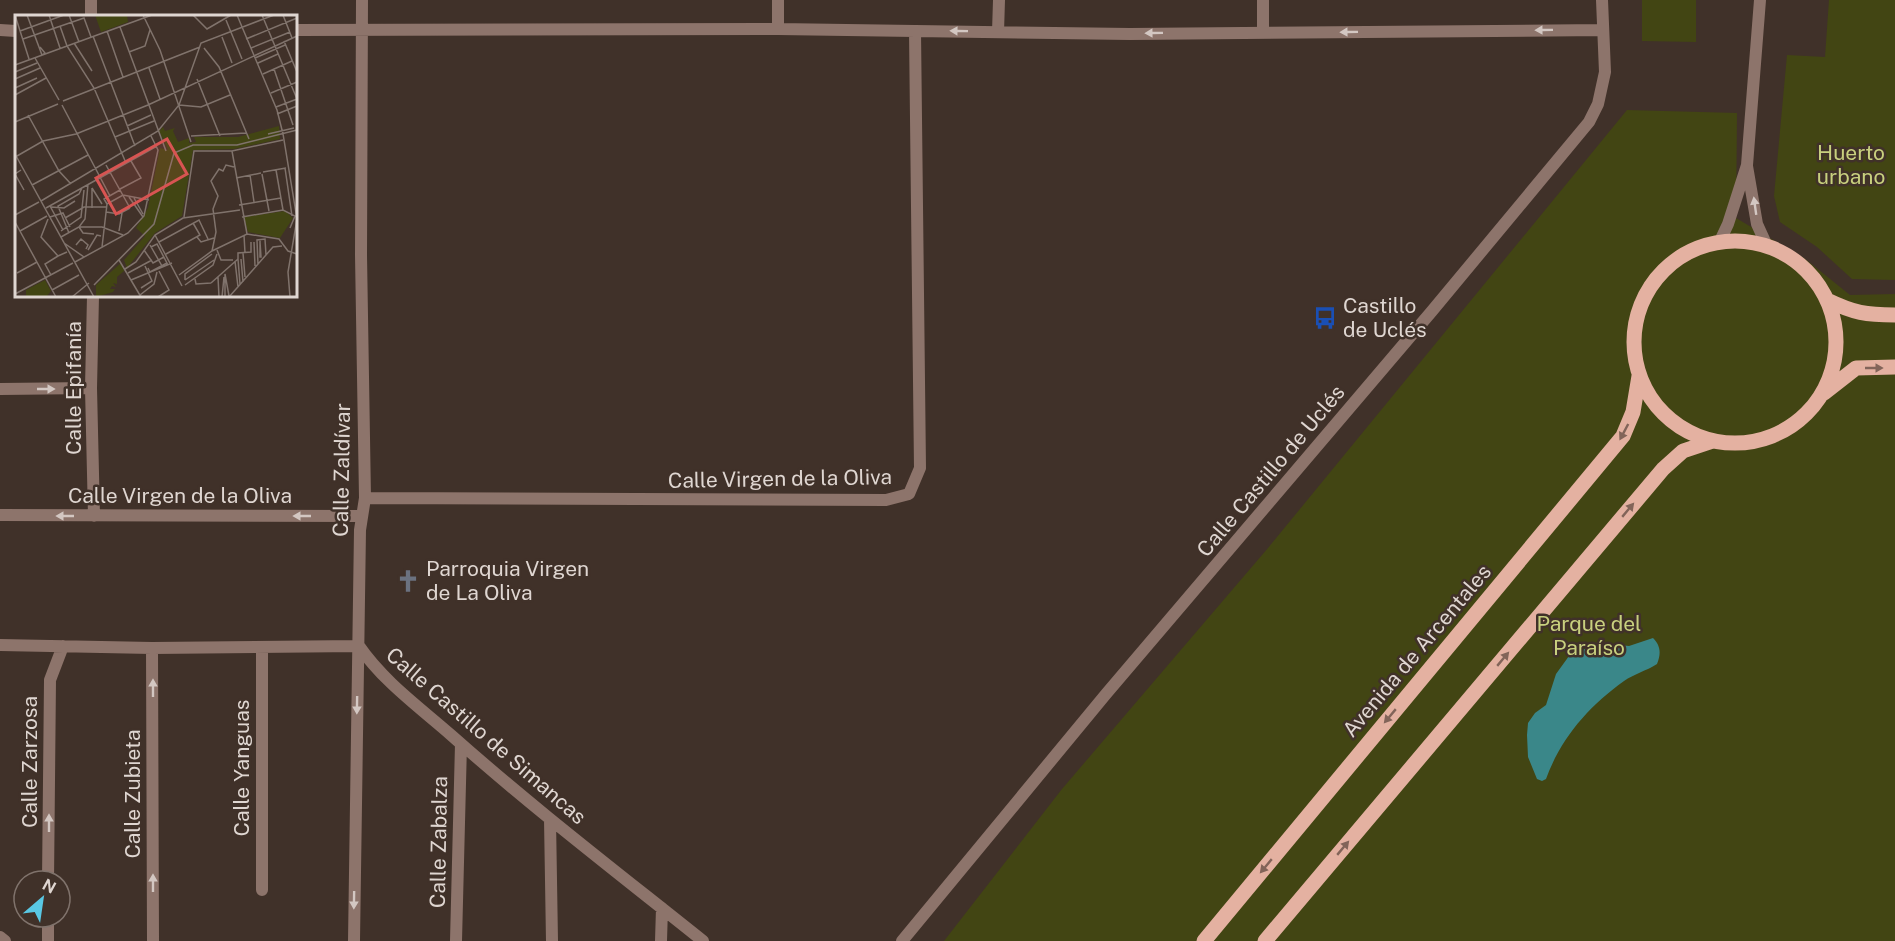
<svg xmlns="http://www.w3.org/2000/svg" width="1895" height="941" viewBox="0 0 1895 941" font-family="'Public Sans',sans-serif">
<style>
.green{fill:#424513}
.water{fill:#3a8789}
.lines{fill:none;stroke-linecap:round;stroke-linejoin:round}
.street{stroke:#8d746b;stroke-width:12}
.primary{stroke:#e4b1a1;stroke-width:15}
.oneway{fill:#d3c7c2}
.oneway2{fill:#826459}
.labels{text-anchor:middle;stroke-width:5;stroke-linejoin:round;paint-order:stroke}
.park-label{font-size:21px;fill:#c8d07e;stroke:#403129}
.poi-label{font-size:21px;fill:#dfd6d1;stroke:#403129;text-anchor:start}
.street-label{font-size:21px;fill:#dfd6d1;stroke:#403129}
.inset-road{fill:none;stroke:#80736c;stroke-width:1.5}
.view{fill:#d85452;fill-opacity:0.15;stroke:#d85452;stroke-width:3}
.inset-edge{fill:none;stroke:#dfd6d1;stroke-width:3}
</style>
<rect width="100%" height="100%" fill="#403129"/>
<path class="green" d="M 1642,0 L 1696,0 L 1696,42 L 1642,41 Z
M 1829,0 L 1895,0 L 1895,280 L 1852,279 L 1817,247 L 1780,222 L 1774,196 L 1787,55 L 1825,57 Z
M 1627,110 L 1737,113 L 1736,218 L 1804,258 L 1850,295 L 1895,294 L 1895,941 L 944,941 L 1062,789 L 1268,548 Z"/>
<path class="water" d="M 1653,638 C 1661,646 1661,654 1657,664 C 1646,671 1634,674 1624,681 C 1588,707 1561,738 1546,779 L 1542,781 L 1537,779 L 1528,757 L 1527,735 L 1528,723 L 1535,713 L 1546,705 L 1556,674 L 1569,656 L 1598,643 L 1629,646 Z"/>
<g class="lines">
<path class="street" d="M 91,16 L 91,0
M 778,29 L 778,0
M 0,30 L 16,31
M 296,30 L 778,29 L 1130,34 L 1603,30
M 998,32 L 999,0
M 1263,32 L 1263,0
M 1747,166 L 1757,224 L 1767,246
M 1720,241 L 1728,224 L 1747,165 L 1760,0
M 93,296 L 91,388 L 94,516
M 0,389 L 91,388
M 365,498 L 886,500 L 909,494 L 920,468 L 915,31
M 0,515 L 361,516
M 0,645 L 152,648 L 359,646 C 383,681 419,707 451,735 C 532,807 618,873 703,941
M 152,648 L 153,941
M 550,819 L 552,941
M 48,881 L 50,680 L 63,646
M 262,890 L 262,647
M 0,937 L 5,941
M 48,941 L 48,917
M 354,941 L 360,530 L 365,498 L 361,255 L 362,0
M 456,941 L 461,744
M 661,941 L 662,908
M 902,941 L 1106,694 L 1432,311 L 1589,122 L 1598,104 L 1605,72 L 1602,0"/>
<path class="primary" d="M1634 342a101 101 0 1 1 202 0a101 101 0 1 1-202 0Z
M 1827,300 C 1854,313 1866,315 1895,315
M 1824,393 L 1856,368 L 1895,367
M 1204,941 L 1623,436 L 1633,412 L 1639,376
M 1265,941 L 1663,469 L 1683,451 L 1713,441"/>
</g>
<defs><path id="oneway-solid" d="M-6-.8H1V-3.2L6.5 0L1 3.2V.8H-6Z" transform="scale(1.5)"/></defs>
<g class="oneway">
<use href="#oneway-solid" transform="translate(1544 30) rotate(179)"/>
<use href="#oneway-solid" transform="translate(959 31) rotate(-179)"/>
<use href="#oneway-solid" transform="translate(1349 32) rotate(179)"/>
<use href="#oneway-solid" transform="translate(1154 33) rotate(179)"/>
<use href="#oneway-solid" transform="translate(1755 206) rotate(-98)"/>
<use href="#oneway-solid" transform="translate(46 389)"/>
<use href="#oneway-solid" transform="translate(65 516) rotate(-180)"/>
<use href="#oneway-solid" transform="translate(302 516) rotate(-180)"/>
<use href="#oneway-solid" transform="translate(153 688) rotate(-90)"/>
<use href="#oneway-solid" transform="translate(357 705) rotate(91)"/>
<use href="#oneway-solid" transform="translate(49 823) rotate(-90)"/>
<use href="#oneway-solid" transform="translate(153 883) rotate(-90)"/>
<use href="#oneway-solid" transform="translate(354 900) rotate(91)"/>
</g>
<g class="oneway2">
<use href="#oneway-solid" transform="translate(1874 368)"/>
<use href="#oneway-solid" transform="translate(1624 432) rotate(118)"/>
<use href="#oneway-solid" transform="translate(1628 510) rotate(-50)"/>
<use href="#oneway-solid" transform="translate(1503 659) rotate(-50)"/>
<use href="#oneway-solid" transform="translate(1390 716) rotate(130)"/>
<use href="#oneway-solid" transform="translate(1343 848) rotate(-50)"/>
<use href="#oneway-solid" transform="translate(1266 866) rotate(130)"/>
</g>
<defs>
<g id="bus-bare" transform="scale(1.8)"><path d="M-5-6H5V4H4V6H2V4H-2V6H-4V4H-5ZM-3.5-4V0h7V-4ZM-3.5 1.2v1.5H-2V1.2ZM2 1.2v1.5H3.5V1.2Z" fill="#1a4fb4" stroke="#403129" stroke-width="2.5" paint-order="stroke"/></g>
<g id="church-bare" transform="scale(1.8)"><path d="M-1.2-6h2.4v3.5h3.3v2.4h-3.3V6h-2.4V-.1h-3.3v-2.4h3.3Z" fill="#6b7280" stroke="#403129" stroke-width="2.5" paint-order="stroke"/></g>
</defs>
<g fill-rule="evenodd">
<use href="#bus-bare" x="1325" y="318"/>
<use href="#church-bare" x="408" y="581"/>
</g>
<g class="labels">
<g class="park-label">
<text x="1851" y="160">Huerto<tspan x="1851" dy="24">urbano</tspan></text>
<text x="1589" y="631">Parque del<tspan x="1589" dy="24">Paraíso</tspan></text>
</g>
<g class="poi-label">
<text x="1343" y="313">Castillo<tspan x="1343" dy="24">de Uclés</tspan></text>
<text x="426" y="576">Parroquia Virgen<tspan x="426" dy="24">de La Oliva</tspan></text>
</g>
<g class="street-label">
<text transform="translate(74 388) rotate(-90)" y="7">Calle Epifanía</text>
<text transform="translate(342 470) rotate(-89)" y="7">Calle Zaldívar</text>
<text transform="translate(1271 471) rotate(-50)" y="7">Calle Castillo de Uclés</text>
<text transform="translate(780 479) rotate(-1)" y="7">Calle Virgen de la Oliva</text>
<text x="180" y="503">Calle Virgen de la Oliva</text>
<text transform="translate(1417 651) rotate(-50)" y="7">Avenida de Arcentales</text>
<text transform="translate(486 736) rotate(41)" y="7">Calle Castillo de Simancas</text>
<text transform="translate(30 762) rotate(-90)" y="7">Calle Zarzosa</text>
<text transform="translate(242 768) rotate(-90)" y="7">Calle Yanguas</text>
<text transform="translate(133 794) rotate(-90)" y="7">Calle Zubieta</text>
<text transform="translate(439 842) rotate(-89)" y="7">Calle Zabalza</text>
</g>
</g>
<g transform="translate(15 15)">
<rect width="282" height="282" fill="#403129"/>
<path d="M 80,0 L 112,0 L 113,7 L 86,17 ZM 264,111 L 265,124 L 219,134 L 178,135 L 167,201 L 140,218 L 112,253 L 109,245 L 130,221 L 121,213 L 133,193 L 145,133 L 153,135 L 144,116 L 148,112 L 150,116 L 160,113 L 158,116 L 163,127 L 174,123 L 174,128 L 181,127 L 179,122 L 223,122 ZM 270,196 L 278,203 L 265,223 L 233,217 L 229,202 ZM 106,248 L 109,256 L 102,262 L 102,269 L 98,268 L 101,272 L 97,271 L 95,274 L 100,274 L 98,277 L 81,282 L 81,270 ZM 30,265 L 36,276 L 31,282 L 11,282 L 11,275 Z" fill="#424513"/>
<path class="inset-road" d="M 0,0 L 14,44M 12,0 L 27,40 L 30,38 L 25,32M 34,0 L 45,33M 54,0 L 64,27M 128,0 L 145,35 L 176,127M 178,0 L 192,14 L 216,0M 222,0 L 262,95 L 268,119 L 282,204 L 273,257 L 275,282M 247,0 L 282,84M 268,0 L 277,23M 211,5 L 227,44M 45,11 L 52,31 L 79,73 L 111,148M 105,12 L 151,136M 5,16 L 49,0M 92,16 L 108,62M 78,21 L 120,131M 207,22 L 217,48M 8,24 L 69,3 L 76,22M 231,24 L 282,3M 269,26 L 282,57M 59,28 L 77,56M 189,33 L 204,52 L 234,124M 236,33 L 275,17M 114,37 L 130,31 L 135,15M 20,43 L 44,85M 240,43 L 270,30M 243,48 L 263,39M 0,50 L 137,0M 134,53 L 145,84M 259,54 L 278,110M 0,57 L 22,48M 248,59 L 277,46M 0,64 L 25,53M 182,64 L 205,121M 0,73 L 22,63M 256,78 L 282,67M 0,80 L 31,63M 48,86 L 185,32M 47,90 L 95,181M 164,90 L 186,92 L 215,80M 261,92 L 282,84M 262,99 L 282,91M 13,100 L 44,156 L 56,169M 0,107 L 43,89M 112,111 L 136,100M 253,119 L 279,113M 176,121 L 231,118M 100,122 L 139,106M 217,136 L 232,219M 0,139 L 79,282M 2,141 L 28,126 L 61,119 L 133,90 L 282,21M 91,150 L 115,193M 270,153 L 277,201M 6,155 L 0,159 L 9,175M 261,155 L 268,195M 248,157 L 271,153M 247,159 L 254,196M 235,160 L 239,187M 221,163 L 246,158M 17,170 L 73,140M 77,173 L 87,189M 105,174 L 126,163 L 116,146M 114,182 L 128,202M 119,183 L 128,199M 26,186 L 143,116 L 164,90 L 186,28 L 259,0M 92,189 L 108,180 L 134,185M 92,189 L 89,184 L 105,175M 224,190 L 266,183M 35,191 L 48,215M 36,192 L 49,193 L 60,186M 31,193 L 142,131M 77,193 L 77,173M 91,197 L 104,199 L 115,193M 0,200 L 24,187M 35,202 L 48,198 L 55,212M 169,202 L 179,136 L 217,136 L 268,125M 227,202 L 268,195 L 280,201 L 275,213M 50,203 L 69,192 L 91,192M 33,204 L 26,222 L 43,241 L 52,237M 0,207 L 41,282M 64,212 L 68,218 L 79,219M 65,212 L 87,212 L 108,220M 5,216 L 32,201M 46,216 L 66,202 L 69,175M 104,216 L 107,198M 54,218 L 43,191 L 64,179 L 67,173M 140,220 L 167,271M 229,220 L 230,238M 46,222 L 64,212 L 70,204 L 73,169M 182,222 L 186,227 L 199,223M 245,225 L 245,242 L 246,242 L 245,227M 144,227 L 184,205 L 193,224M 239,227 L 240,251M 49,228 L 69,242M 61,230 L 66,224 L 73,230 L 71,234M 135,230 L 147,251M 87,232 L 92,189M 136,232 L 142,229 L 153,250M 73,235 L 82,220 L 86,221M 129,235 L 138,248 L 149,242M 202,235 L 206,245 L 218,245M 197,236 L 201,217 L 198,194 L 203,181 L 196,166 L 204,154 L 208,156 L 211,150 L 219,152M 228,238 L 230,262M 151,239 L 185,220 L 178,208M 223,244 L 225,269M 226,244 L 228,267M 104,245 L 126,282M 220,246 L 223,272M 60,247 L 113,218 L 129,201 L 143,135 L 136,121M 243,250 L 242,225 L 250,224 L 251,240M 133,253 L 135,257 L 152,248M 110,254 L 121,247 L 140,220 L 168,203 L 225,195M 2,258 L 22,247M 113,258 L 137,245M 36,260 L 30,249 L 43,241M 164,260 L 197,236 L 232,219 L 264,224 L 273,236 L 282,239M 203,262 L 204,282M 180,264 L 181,269 L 196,268M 116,265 L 157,248M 170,265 L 170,259 L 197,239M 170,265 L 199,245M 196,268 L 223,244 L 223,238 L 236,237 L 236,227M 79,270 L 139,209 L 159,138 L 178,130 L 222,130 L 282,115M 170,270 L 198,250 L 202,239M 126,273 L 137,266 L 130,251M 37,275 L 64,260M 0,279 L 58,248M 125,280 L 139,269 L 142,257M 57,282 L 74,268M 143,282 L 154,275 L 144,256M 207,282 L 209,262M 210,282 L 210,259 L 214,281M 214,282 L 258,232 L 267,231"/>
<path class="view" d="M 152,124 L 172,159 L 101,199 L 81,163 Z"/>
<rect width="282" height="282" class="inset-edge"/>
</g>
<g transform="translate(42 899) rotate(29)"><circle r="28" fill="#403129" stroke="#80736c" stroke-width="1.5"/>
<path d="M0-4.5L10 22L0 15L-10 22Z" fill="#59c8e4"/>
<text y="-9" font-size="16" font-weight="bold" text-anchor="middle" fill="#dfd6d1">N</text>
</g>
</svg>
